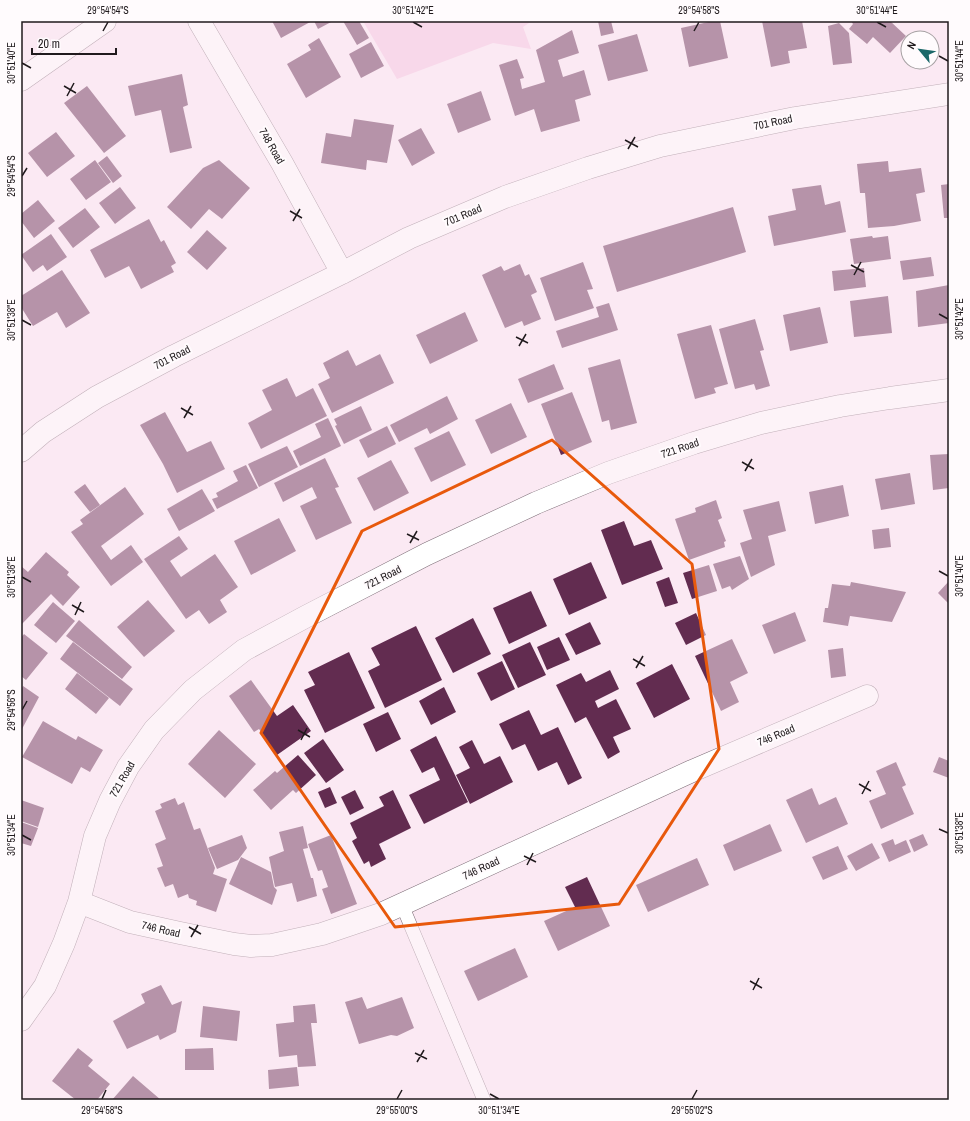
<svg xmlns="http://www.w3.org/2000/svg" width="970" height="1121" viewBox="0 0 970 1121" font-family="'Archivo Narrow',sans-serif">
<style>
.green{fill:#f3c3e0}
.building{fill:#622c50}
.lines{fill:none;stroke-linecap:round;stroke-linejoin:round}
.service-casing{stroke:#7c6c76;stroke-width:14}
.minor-casing{stroke:#7c6c76;stroke-width:23}
.service{stroke:#fff;stroke-width:13}
.minor{stroke:#fff;stroke-width:22}
.marked{fill:none;stroke:#e8590c;stroke-width:3;stroke-linejoin:round}
.ticks{fill:none;stroke:#201a1d;stroke-width:1.5}
.labels{text-anchor:middle;stroke-width:4;stroke-linejoin:round;paint-order:stroke}
.street-label{font-size:11px;fill:#201a1d;stroke:#fffbfd}
.neatline{fill:none;stroke:#201a1d;stroke-width:1.5}
.ticks-label{font-size:10px;text-anchor:middle;fill:#201a1d}
</style>
<rect width="100%" height="100%" fill="#fbe9f3"/>
<path class="green" d="M 363,21 L 532,21 L 523,27 L 531,49 L 493,43 L 397,79 Z"/>
<path class="building" d="M 272,21 L 312,21 L 281,38 Z
M 314,21 L 333,21 L 318,29 Z
M 343,21 L 359,21 L 369,38 L 357,45 Z
M 598,21 L 611,21 L 614,33 L 601,36 Z
M 713,21 L 720,21 L 728,58 L 689,67 L 681,28 Z
M 762,21 L 802,21 L 807,48 L 788,51 L 790,63 L 771,67 Z
M 851,21 L 890,21 L 906,36 L 890,53 L 873,37 L 867,44 L 849,29 L 853,24 Z
M 839,23 L 849,33 L 852,63 L 833,65 L 828,26 Z
M 572,30 L 579,53 L 558,60 L 563,77 L 584,70 L 591,95 L 575,100 L 580,121 L 541,132 L 534,109 L 515,116 L 499,65 L 517,59 L 524,78 L 520,79 L 522,89 L 545,82 L 536,50 Z
M 637,34 L 648,71 L 608,81 L 598,45 Z
M 319,38 L 341,77 L 306,98 L 287,64 L 311,50 L 308,45 Z
M 371,42 L 384,66 L 361,78 L 349,54 Z
M 182,74 L 188,105 L 183,107 L 192,148 L 170,153 L 161,110 L 135,116 L 128,86 Z
M 87,86 L 126,136 L 104,153 L 64,103 Z
M 481,91 L 491,120 L 458,133 L 447,104 Z
M 354,119 L 394,125 L 387,163 L 367,160 L 366,170 L 321,163 L 326,133 L 351,137 Z
M 421,128 L 435,153 L 412,166 L 398,140 Z
M 56,132 L 75,156 L 47,177 L 28,153 Z
M 107,156 L 122,176 L 113,183 L 98,163 Z
M 95,160 L 111,182 L 86,200 L 70,179 Z
M 219,160 L 250,188 L 222,219 L 209,209 L 191,229 L 167,207 L 203,168 Z
M 888,161 L 889,172 L 921,168 L 925,192 L 916,194 L 921,221 L 894,226 L 868,228 L 865,193 L 860,193 L 857,164 Z
M 949,184 L 949,218 L 944,218 L 941,185 Z
M 821,185 L 825,205 L 840,201 L 846,232 L 774,246 L 768,216 L 796,210 L 792,189 Z
M 120,187 L 136,208 L 115,224 L 99,203 Z
M 38,200 L 55,221 L 34,238 L 21,221 L 21,214 Z
M 733,207 L 746,252 L 617,292 L 603,246 Z
M 85,208 L 100,227 L 73,248 L 58,228 Z
M 149,219 L 161,242 L 164,240 L 176,263 L 171,266 L 174,272 L 141,289 L 129,266 L 105,278 L 90,250 Z
M 207,230 L 227,248 L 207,270 L 187,252 Z
M 51,234 L 67,257 L 47,271 L 43,265 L 33,272 L 21,255 Z
M 872,236 L 873,238 L 888,236 L 891,259 L 854,264 L 850,239 Z
M 931,257 L 934,276 L 903,280 L 900,261 Z
M 583,262 L 593,289 L 587,290 L 594,308 L 555,321 L 540,278 Z
M 520,264 L 525,276 L 529,274 L 537,292 L 531,295 L 541,319 L 524,326 L 522,321 L 505,328 L 482,275 L 501,266 L 504,271 Z
M 864,268 L 866,287 L 834,291 L 832,271 Z
M 62,270 L 90,313 L 66,328 L 57,312 L 33,326 L 21,307 L 21,296 Z
M 949,285 L 949,323 L 918,327 L 916,291 Z
M 888,296 L 892,333 L 854,337 L 850,301 Z
M 609,303 L 618,330 L 562,348 L 556,331 L 599,317 L 596,307 Z
M 820,307 L 828,343 L 790,351 L 783,315 Z
M 465,312 L 478,341 L 430,364 L 416,335 Z
M 755,319 L 764,350 L 760,351 L 770,386 L 756,390 L 754,384 L 735,389 L 719,329 Z
M 711,325 L 728,384 L 714,388 L 716,393 L 695,399 L 677,334 Z
M 348,350 L 356,366 L 380,354 L 394,383 L 332,413 L 318,384 L 330,378 L 323,363 Z
M 620,359 L 637,423 L 611,430 L 609,420 L 602,422 L 588,368 Z
M 554,364 L 564,389 L 528,403 L 518,379 Z
M 287,378 L 296,397 L 313,388 L 327,416 L 261,449 L 248,423 L 272,410 L 262,390 Z
M 572,392 L 592,442 L 561,455 L 541,404 Z
M 447,396 L 458,419 L 430,434 L 427,428 L 399,442 L 390,425 Z
M 511,403 L 527,437 L 491,454 L 475,420 Z
M 361,406 L 372,430 L 344,444 L 335,426 L 337,425 L 334,419 Z
M 165,412 L 187,452 L 211,441 L 225,469 L 177,493 L 163,464 L 140,425 Z
M 328,418 L 341,446 L 300,466 L 293,451 L 321,437 L 315,424 Z
M 387,426 L 396,444 L 368,458 L 359,440 Z
M 449,431 L 466,465 L 431,482 L 414,448 Z
M 287,446 L 298,467 L 259,487 L 248,464 Z
M 949,454 L 949,488 L 933,490 L 930,455 Z
M 325,458 L 339,487 L 335,488 L 352,523 L 316,540 L 300,506 L 317,498 L 312,487 L 283,502 L 274,483 Z
M 391,460 L 409,493 L 374,511 L 357,478 Z
M 246,465 L 258,488 L 217,509 L 212,499 L 218,497 L 216,493 L 238,481 L 233,471 Z
M 910,473 L 915,504 L 881,510 L 875,479 Z
M 85,484 L 100,505 L 90,512 L 74,492 Z
M 843,485 L 849,516 L 815,524 L 809,492 Z
M 125,487 L 144,514 L 101,546 L 111,560 L 131,545 L 143,562 L 111,586 L 71,532 L 83,524 L 80,520 Z
M 202,489 L 215,511 L 179,531 L 167,509 Z
M 716,500 L 722,518 L 718,520 L 726,541 L 724,542 L 725,547 L 689,560 L 675,519 L 696,512 L 695,508 Z
M 779,501 L 786,531 L 768,536 L 775,565 L 751,577 L 740,543 L 752,539 L 743,510 Z
M 279,518 L 296,551 L 251,575 L 234,541 Z
M 624,521 L 634,546 L 651,540 L 663,569 L 622,585 L 601,530 Z
M 889,528 L 891,547 L 874,549 L 872,530 Z
M 179,536 L 188,549 L 170,561 L 181,577 L 215,554 L 238,587 L 220,600 L 227,612 L 209,624 L 199,610 L 186,619 L 144,559 Z
M 46,552 L 69,572 L 67,575 L 80,587 L 63,606 L 51,594 L 21,625 L 21,566 L 28,572 Z
M 740,556 L 749,579 L 732,590 L 730,586 L 722,589 L 713,564 Z
M 591,562 L 607,598 L 569,615 L 553,579 Z
M 709,565 L 717,591 L 692,599 L 683,573 Z
M 669,577 L 678,603 L 665,607 L 656,582 Z
M 949,581 L 949,604 L 938,593 Z
M 851,582 L 906,592 L 892,622 L 850,616 L 848,626 L 823,622 L 825,608 L 828,608 L 832,584 L 850,586 Z
M 531,591 L 547,626 L 509,644 L 493,608 Z
M 148,600 L 175,631 L 144,657 L 117,627 Z
M 53,602 L 75,621 L 56,643 L 34,625 Z
M 795,612 L 806,641 L 774,654 L 762,625 Z
M 696,613 L 706,635 L 686,645 L 675,623 Z
M 473,618 L 491,654 L 453,673 L 435,638 Z
M 79,620 L 132,667 L 122,679 L 66,636 Z
M 590,622 L 601,644 L 576,655 L 565,634 Z
M 416,626 L 442,680 L 385,708 L 368,671 L 380,665 L 371,648 Z
M 24,634 L 48,653 L 26,680 L 21,676 L 21,638 Z
M 559,637 L 570,660 L 547,670 L 537,647 Z
M 732,639 L 748,673 L 730,682 L 739,702 L 721,711 L 695,656 Z
M 73,642 L 133,689 L 120,706 L 60,659 Z
M 530,642 L 546,675 L 518,688 L 502,655 Z
M 843,648 L 846,676 L 831,678 L 828,650 Z
M 349,652 L 375,708 L 325,733 L 304,690 L 315,685 L 308,672 Z
M 502,661 L 515,689 L 491,701 L 477,673 Z
M 672,664 L 690,699 L 654,718 L 636,683 Z
M 610,670 L 619,689 L 595,701 L 598,708 L 616,699 L 631,729 L 613,737 L 620,752 L 608,759 L 586,717 L 575,723 L 556,685 L 581,673 L 586,682 Z
M 77,673 L 109,698 L 96,714 L 65,689 Z
M 251,680 L 277,716 L 293,705 L 311,731 L 277,755 L 259,729 L 254,732 L 229,696 Z
M 23,686 L 39,697 L 22,729 L 21,728 L 21,690 Z
M 444,687 L 456,712 L 431,725 L 419,701 Z
M 529,710 L 541,735 L 558,727 L 582,778 L 568,785 L 557,762 L 538,771 L 525,744 L 512,750 L 499,724 Z
M 388,712 L 401,739 L 376,752 L 363,724 Z
M 43,721 L 76,740 L 78,736 L 103,750 L 90,772 L 81,767 L 72,784 L 22,757 Z
M 219,730 L 256,764 L 225,798 L 188,764 Z
M 436,736 L 468,802 L 424,824 L 409,795 L 440,780 L 434,767 L 422,773 L 410,750 Z
M 323,739 L 344,770 L 326,783 L 304,753 Z
M 472,740 L 484,764 L 500,756 L 513,782 L 470,804 L 456,775 L 470,768 L 459,747 Z
M 298,755 L 316,775 L 296,793 L 293,790 L 271,810 L 253,790 L 275,771 L 277,773 Z
M 939,757 L 949,761 L 949,778 L 933,772 Z
M 896,762 L 906,785 L 902,787 L 914,814 L 881,829 L 869,801 L 886,794 L 876,771 Z
M 330,787 L 337,803 L 325,808 L 318,792 Z
M 812,788 L 819,805 L 836,797 L 848,824 L 806,843 L 786,800 Z
M 355,790 L 364,808 L 350,815 L 341,797 Z
M 393,790 L 411,828 L 379,844 L 386,859 L 371,867 L 369,861 L 364,864 L 352,841 L 357,838 L 350,823 L 384,806 L 379,797 Z
M 175,798 L 178,805 L 184,802 L 194,830 L 200,828 L 215,868 L 213,874 L 227,879 L 216,912 L 196,905 L 197,901 L 189,898 L 188,894 L 178,898 L 173,884 L 165,887 L 157,868 L 163,866 L 155,844 L 166,839 L 155,811 L 162,808 L 160,804 Z
M 21,800 L 44,808 L 38,827 L 21,821 Z
M 21,822 L 38,828 L 31,846 L 21,843 Z
M 770,824 L 782,851 L 734,871 L 723,845 Z
M 303,826 L 308,848 L 303,849 L 311,878 L 313,878 L 317,896 L 297,902 L 292,883 L 275,887 L 269,857 L 284,851 L 279,832 Z
M 923,834 L 928,845 L 914,852 L 909,840 Z
M 242,835 L 247,848 L 238,860 L 217,869 L 208,848 Z
M 331,835 L 357,904 L 331,914 L 322,889 L 328,887 L 322,870 L 318,871 L 308,844 Z
M 893,839 L 895,845 L 906,840 L 911,852 L 889,862 L 881,844 Z
M 872,843 L 880,858 L 856,871 L 847,856 Z
M 838,846 L 848,869 L 823,880 L 812,857 Z
M 241,857 L 271,872 L 274,887 L 277,890 L 272,905 L 229,884 Z
M 697,858 L 709,885 L 648,912 L 636,885 Z
M 587,877 L 610,926 L 558,951 L 544,921 L 575,907 L 565,887 Z
M 515,948 L 528,977 L 478,1001 L 464,971 Z
M 161,985 L 172,1005 L 182,1001 L 176,1032 L 160,1040 L 158,1035 L 127,1049 L 113,1021 L 145,1003 L 141,994 Z
M 362,997 L 367,1009 L 402,997 L 414,1028 L 397,1036 L 391,1035 L 359,1044 L 345,1002 Z
M 315,1004 L 317,1023 L 311,1023 L 316,1066 L 298,1067 L 297,1055 L 279,1057 L 276,1024 L 294,1022 L 293,1006 Z
M 203,1006 L 240,1011 L 237,1041 L 200,1037 Z
M 78,1048 L 93,1060 L 88,1066 L 110,1084 L 97,1100 L 76,1100 L 52,1081 Z
M 213,1048 L 214,1070 L 185,1070 L 185,1049 Z
M 297,1067 L 299,1086 L 269,1089 L 268,1070 Z
M 133,1076 L 161,1100 L 112,1100 Z"/>
<g class="lines">
<g class="service-casing">
<path id="service" d="M 402,905 L 484,1100"/>
</g>
<g class="minor-casing">
<path id="minor" d="M 199,21 L 282,163 L 342,273
M 21,80 L 105,21
M 21,451 L 43,432 L 97,397 L 174,356 L 342,273 L 409,238 L 505,197 L 588,168 L 660,146 L 795,118 L 949,94
M 79,902 L 130,922 L 180,933 L 234,944 L 251,946 L 272,945 L 322,934 L 381,914 L 692,771 L 867,696
M 21,1020 L 45,986 L 64,943 L 79,902 L 95,836 L 110,801 L 128,767 L 154,730 L 193,690 L 244,650 L 307,616 L 427,554 L 536,503 L 608,473 L 694,443 L 761,423 L 840,406 L 890,398 L 949,390"/>
</g>
<use href="#service" class="service"/>
<use href="#minor" class="minor"/>
</g>
<path d="M0 0H970V1121H0ZM 552,440 L 692,564 L 719,749 L 619,904 L 395,927 L 261,733 L 362,531 Z" fill="#fbe9f3" fill-opacity=".55" fill-rule="evenodd"/>
<path class="marked" d="M 552,440 L 692,564 L 719,749 L 619,904 L 395,927 L 261,733 L 362,531 Z"/>
<path class="ticks" d="M 413,22 L 422,27M 877,22 L 886,27M 103,31 L 108,22M 694,31 L 699,22M 939,56 L 948,61M 22,63 L 31,68M 64,86 L 76,93M 67,96 L 74,83M 625,140 L 638,147M 628,149 L 635,137M 22,176 L 27,168M 290,211 L 302,218M 293,221 L 300,209M 851,265 L 864,272M 854,275 L 861,262M 939,314 L 948,319M 22,320 L 31,325M 516,337 L 528,343M 519,346 L 526,334M 181,408 L 193,415M 184,418 L 191,406M 742,462 L 754,469M 745,471 L 752,459M 407,534 L 419,540M 410,543 L 417,531M 939,571 L 948,576M 22,577 L 31,582M 72,605 L 84,612M 75,615 L 81,602M 633,659 L 645,666M 636,668 L 643,656M 22,710 L 27,701M 298,730 L 310,737M 301,740 L 307,728M 859,784 L 871,791M 862,794 L 869,781M 939,829 L 948,833M 22,835 L 31,840M 524,856 L 536,862M 527,865 L 533,853M 189,927 L 201,934M 191,937 L 198,925M 750,981 L 762,988M 753,990 L 759,978M 415,1053 L 427,1059M 417,1062 L 424,1050M 490,1094 L 499,1099M 102,1099 L 106,1090M 397,1099 L 402,1090M 692,1099 L 697,1090"/>
<g class="labels">
<g class="street-label">
<text transform="translate(773 122) rotate(-12)" y="4">701 Road</text>
<text transform="translate(272 146) rotate(60)" y="4">748 Road</text>
<text transform="translate(463 215) rotate(-23)" y="4">701 Road</text>
<text transform="translate(172 357) rotate(-27)" y="4">701 Road</text>
<text transform="translate(680 448) rotate(-19)" y="4">721 Road</text>
<text transform="translate(383 577) rotate(-27)" y="4">721 Road</text>
<text transform="translate(776 735) rotate(-23)" y="4">746 Road</text>
<text transform="translate(122 779) rotate(-60)" y="4">721 Road</text>
<text transform="translate(481 868) rotate(-25)" y="4">746 Road</text>
<text transform="translate(161 929) rotate(13)" y="4">746 Road</text>
</g>
</g>
<rect width="970" height="1121" fill="none" stroke="#fffbfd" stroke-width="44"/>
<g transform="translate(920 50) rotate(299)"><circle r="19" fill="#fffbfd" stroke="#a6a1a3"/>
<path d="M0-3L7 15L0 10L-7 15Z" fill="#1b6869"/>
<text y="-6" font-size="11" font-weight="bold" text-anchor="middle" fill="#201a1d">N</text>
</g>
<path d="M32 48v6h84v-6" fill="none" stroke="#201a1d" stroke-width="2"/>
<text x="38" y="48" font-size="12" fill="#201a1d" stroke="#fffbfd" stroke-width="3" paint-order="stroke">20 m</text>
<rect x="22" y="22" width="926" height="1077" class="neatline"/>
<g class="ticks-label">
<text x="108" y="14">29°54'54"S</text>
<text x="413" y="14">30°51'42"E</text>
<text x="699" y="14">29°54'58"S</text>
<text x="877" y="14">30°51'44"E</text>
<text transform="translate(959 61) rotate(-90)" y="4">30°51'44"E</text>
<text transform="translate(11 63) rotate(-90)" y="4">30°51'40"E</text>
<text transform="translate(11 176) rotate(-90)" y="4">29°54'54"S</text>
<text transform="translate(959 319) rotate(-90)" y="4">30°51'42"E</text>
<text transform="translate(11 320) rotate(-90)" y="4">30°51'38"E</text>
<text transform="translate(959 576) rotate(-90)" y="4">30°51'40"E</text>
<text transform="translate(11 577) rotate(-90)" y="4">30°51'36"E</text>
<text transform="translate(11 710) rotate(-90)" y="4">29°54'56"S</text>
<text transform="translate(959 833) rotate(-90)" y="4">30°51'38"E</text>
<text transform="translate(11 835) rotate(-90)" y="4">30°51'34"E</text>
<text x="102" y="1114">29°54'58"S</text>
<text x="397" y="1114">29°55'00"S</text>
<text x="499" y="1114">30°51'34"E</text>
<text x="692" y="1114">29°55'02"S</text>
</g>
</svg>
